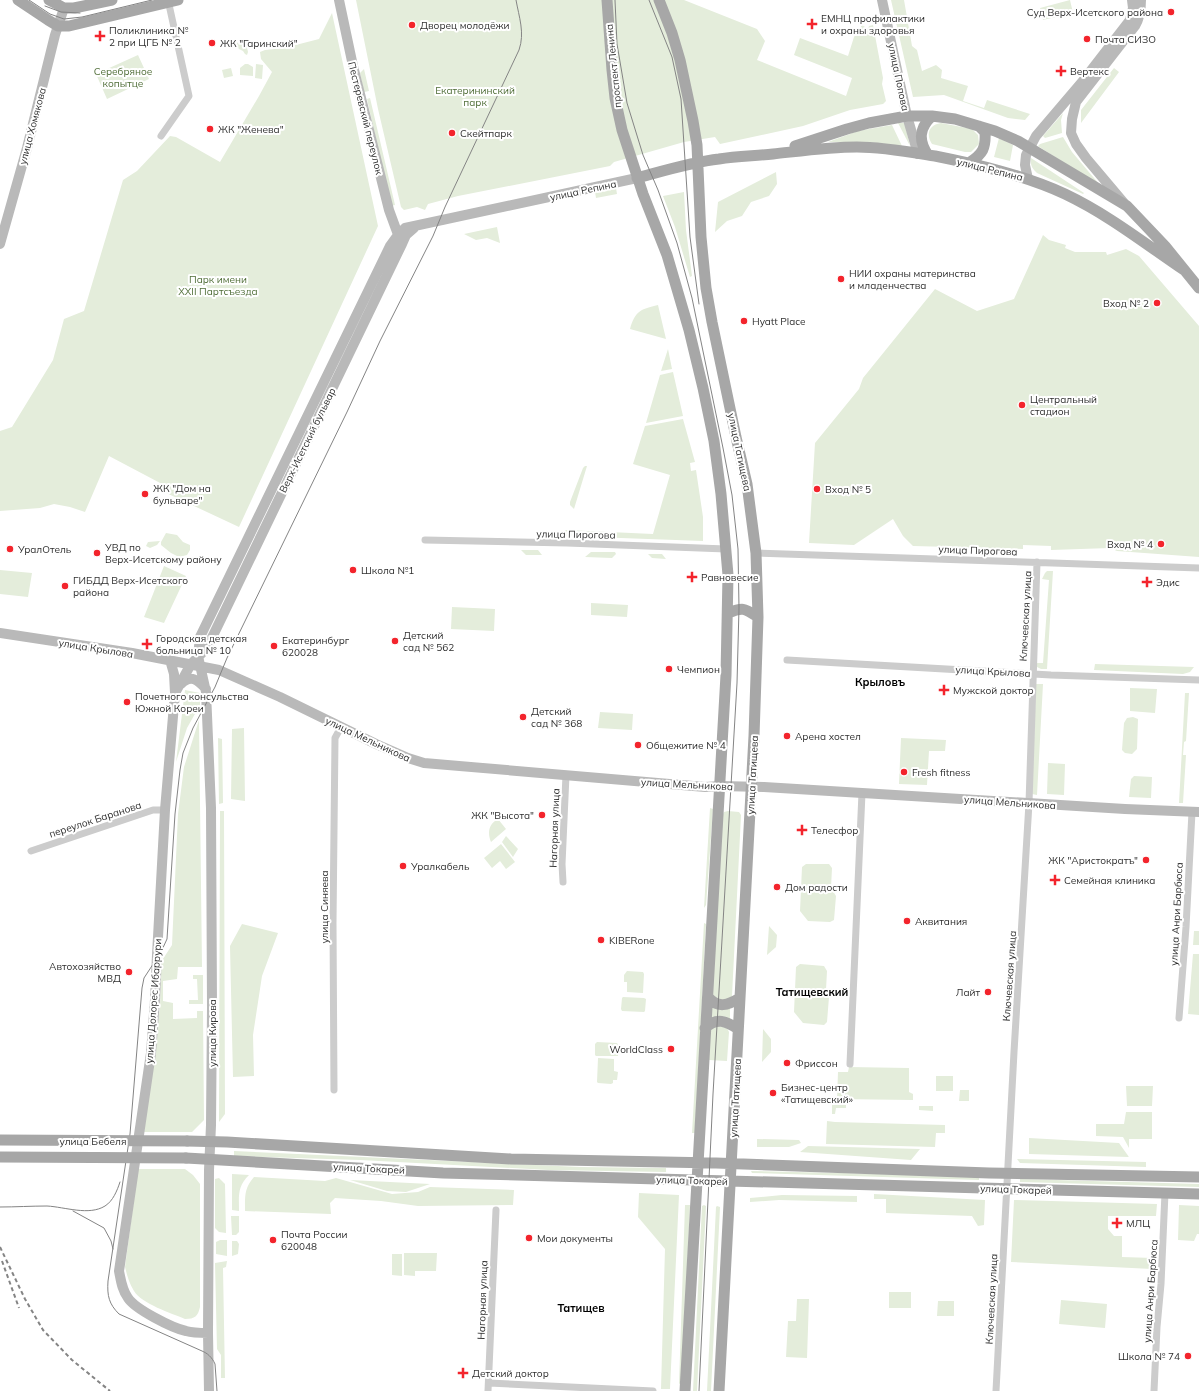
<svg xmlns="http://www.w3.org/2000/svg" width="1199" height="1391" viewBox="0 0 1199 1391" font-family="Mulish,sans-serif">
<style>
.green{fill:#e4eddb}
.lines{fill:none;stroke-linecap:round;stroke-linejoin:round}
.street{stroke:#ccc;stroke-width:7}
.secondary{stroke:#b9b9b9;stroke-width:10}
.primary{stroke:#a7a7a7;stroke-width:11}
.tram{stroke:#848484;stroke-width:1}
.rail{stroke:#848484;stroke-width:2;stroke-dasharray:4 3;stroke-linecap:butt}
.primary-bridge{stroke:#a7a7a7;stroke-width:11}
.poi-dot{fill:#f3242c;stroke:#fff;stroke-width:1.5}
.labels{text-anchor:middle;stroke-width:4;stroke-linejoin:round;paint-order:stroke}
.poi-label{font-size:10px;fill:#2f2f2f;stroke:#fff;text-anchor:start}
.street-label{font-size:10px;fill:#2f2f2f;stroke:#fff}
.park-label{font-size:10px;fill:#506e38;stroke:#fff}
.neighbourhood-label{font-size:11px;font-weight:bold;fill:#000;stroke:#fff}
</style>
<rect width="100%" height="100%" fill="#fff"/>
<path class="green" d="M 356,0 L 684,0 L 757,29 L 765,41 L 757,60 L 846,96 L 852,78 L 794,55 L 800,38 L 848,56 L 854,37 L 862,25 L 868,29 L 869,26 L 873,25 L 883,78 L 882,84 L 886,101 L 883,104 L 850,110 L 803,126 L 720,144 L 715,137 L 684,142 L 614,162 L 610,166 L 458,196 L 428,204 L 425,210 L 417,207 L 404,210 L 401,207 L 378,109 Z
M 891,0 L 904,0 L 912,46 L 917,50 L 922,71 L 936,65 L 942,70 L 941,78 L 968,86 L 963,101 L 984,108 L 987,100 L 1030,114 L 1025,120 L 1008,118 L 944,95 L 913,97 Z
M 1070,0 L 1073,13 L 1043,20 L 1040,8 Z
M 332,13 L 378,226 L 239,527 L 162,491 L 162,484 L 109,456 L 85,512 L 70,507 L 54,504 L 40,508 L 0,511 L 0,431 L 12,427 L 53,360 L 64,319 L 84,311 L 123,180 L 137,171 L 170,136 L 176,137 L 220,162 L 259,96 L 272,72 L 261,59 L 260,52 L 265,50 L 284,48 L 319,39 Z
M 240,41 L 246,43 L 248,52 L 247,55 L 245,54 L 243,51 L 239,49 L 237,46 L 237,43 Z
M 138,55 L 149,79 L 107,99 L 96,74 Z
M 245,64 L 248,64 L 253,67 L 253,76 L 240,75 L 240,68 Z
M 256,64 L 263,65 L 262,79 L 255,78 Z
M 231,68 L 233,76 L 224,78 L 222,70 Z
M 1114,68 L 1119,72 L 1081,123 L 1081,110 Z
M 364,69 L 369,91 L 364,92 L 360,73 Z
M 370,98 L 395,205 L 391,206 L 367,99 Z
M 1063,113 L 1061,120 L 1062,133 L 1045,138 L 1043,136 Z
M 898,123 L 904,123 L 905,124 L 910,146 Z
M 941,123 L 972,129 L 978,135 L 979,144 L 971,152 L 965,152 L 932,144 C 926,135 928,125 941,123 Z
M 892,125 L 902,146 L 868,142 L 828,142 L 858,131 Z
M 1063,137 L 1072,152 L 1099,184 L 1098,185 L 1038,146 L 1040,144 Z
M 999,138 L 1013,145 L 1010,161 L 994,157 Z
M 1031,158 L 1084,193 L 1083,194 L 1037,173 C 1032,168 1030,165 1031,158 Z
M 776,172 L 777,184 L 769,196 L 751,202 L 742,216 L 727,221 L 715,232 L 718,202 Z
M 616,188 L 617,194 L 596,198 L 595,192 Z
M 684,192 L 686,230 L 692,276 L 690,277 L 675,227 L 663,196 Z
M 497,227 L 500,243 L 487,238 L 476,240 L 464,234 Z
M 1043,235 L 1049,240 L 1066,245 L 1065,248 L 1075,252 L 1106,252 L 1107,255 L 1126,249 L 1139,256 L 1199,326 L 1199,557 L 1117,551 L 1110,548 L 1051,550 L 1051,546 L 1023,545 L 1023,549 L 913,546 L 903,536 L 893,519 L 854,545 L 809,543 L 815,443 L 859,389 L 863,378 L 935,289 L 977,311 L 1014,299 Z
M 658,305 L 666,339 L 630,329 C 635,311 641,309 658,305 Z
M 668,349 L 672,369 L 661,371 Z
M 673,372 L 683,416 L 646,423 L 660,375 Z
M 683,419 L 695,462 L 690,463 L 691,471 L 696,470 L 703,517 L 703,541 L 566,536 L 565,531 L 566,530 L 653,534 L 670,475 L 633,464 L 645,426 Z
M 585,466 L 587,466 L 574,509 L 570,505 L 570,502 L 583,468 Z
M 166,533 L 177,535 L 183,542 L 190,545 L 190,550 L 187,555 L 179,557 L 171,553 L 161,545 L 161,542 Z
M 160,541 L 157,545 L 150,548 L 146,546 L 148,542 Z
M 521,550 L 538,550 L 542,555 L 526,555 Z
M 591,552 L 615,552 L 616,554 L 612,558 L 585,557 Z
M 648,554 L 662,554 L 666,559 L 652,558 Z
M 164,566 L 186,576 L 164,623 L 144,617 Z
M 0,570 L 32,573 L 28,597 L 0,594 Z
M 1047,571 L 1053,571 L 1047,669 L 1041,669 L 1037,667 L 1037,663 L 1043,663 L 1049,580 L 1042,579 L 1045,573 Z
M 591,603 L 628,605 L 627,617 L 591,615 Z
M 452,607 L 495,609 L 494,631 L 451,629 Z
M 1095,664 L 1194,667 L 1190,672 L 1183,674 L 1094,670 Z
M 1036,684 L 1043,684 L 1037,795 L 1032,794 Z
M 1130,688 L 1157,689 L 1155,713 L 1130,711 Z
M 185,690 L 200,693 L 200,705 L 187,728 L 176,762 Z
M 1185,693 L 1189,693 L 1186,741 L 1184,742 L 1183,755 L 1186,755 L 1183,803 L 1179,803 Z
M 600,712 L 633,714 L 632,730 L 598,728 Z
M 1133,717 L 1138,719 L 1137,749 L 1132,754 L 1125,753 L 1122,750 L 1124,723 L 1127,718 Z
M 199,720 L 202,967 L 178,967 L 177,979 L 163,981 L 163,1001 L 173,1003 L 173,1019 L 197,1018 L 197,1011 L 203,1011 L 204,1120 L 192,1132 L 144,1132 L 160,1007 L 161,962 L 172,945 L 178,814 L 184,767 Z
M 244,728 L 245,801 L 231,799 L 232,729 Z
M 218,738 L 222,739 L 223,803 L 219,804 Z
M 901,738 L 946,740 L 945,751 L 929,751 L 927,785 L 899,784 Z
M 1048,763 L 1065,764 L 1064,795 L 1047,794 Z
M 1134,776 L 1152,777 L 1151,798 L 1129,797 L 1131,779 Z
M 710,808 L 713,809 L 706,905 L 704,908 Z
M 220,811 L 224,811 L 225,1114 L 219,1122 Z
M 728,811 L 739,812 L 741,815 L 732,996 L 730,999 L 717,1001 L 712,995 L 722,816 L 724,812 Z
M 498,819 L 506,829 L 491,842 C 487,832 489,824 498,819 Z
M 506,836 L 518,849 L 513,857 L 502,842 Z
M 501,844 L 515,862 L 506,869 L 500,861 L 492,868 L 484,858 Z
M 806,864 L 829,864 L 832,868 L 831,888 L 836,896 L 834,920 L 830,922 L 808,921 L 800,911 L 802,867 Z
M 704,923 L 706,924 L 695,1133 L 692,1133 Z
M 242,924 L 278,933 L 262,976 L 253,1035 L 254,1076 L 233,1077 L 230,946 Z
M 769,926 L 777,935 L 776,947 L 767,955 Z
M 1194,931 L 1199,931 L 1199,945 L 1193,945 Z
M 1193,954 L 1199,954 L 1199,1015 L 1188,1014 Z
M 800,964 L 824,966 L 827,971 L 826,990 L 829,997 L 827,1022 L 824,1025 L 803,1023 L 794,1012 L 796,967 Z
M 627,971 L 643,972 L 644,974 L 643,993 L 627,992 L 627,982 L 624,982 L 624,975 Z
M 193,975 L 203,975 L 203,1004 L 189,1004 L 189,1000 L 198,1000 L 197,979 L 193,979 Z
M 623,997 L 644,998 L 646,999 L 645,1011 L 644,1012 L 622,1011 L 621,1009 L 622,998 Z
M 712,1007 L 730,1008 L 730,1019 L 712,1018 Z
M 716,1025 L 727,1028 L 729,1032 L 727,1061 L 709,1060 L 710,1029 Z
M 763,1029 L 771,1039 L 771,1052 L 762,1062 Z
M 597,1042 L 617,1043 L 618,1045 L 618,1056 L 596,1056 L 595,1055 L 595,1044 Z
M 598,1058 L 614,1059 L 614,1071 L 618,1072 L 617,1080 L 613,1080 L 613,1083 L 611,1084 L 598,1083 L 597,1082 Z
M 849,1067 L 909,1068 L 909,1092 L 913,1094 L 913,1100 L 837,1099 L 838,1072 L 848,1072 Z
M 936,1076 L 953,1076 L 953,1091 L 936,1091 Z
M 1126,1086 L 1153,1086 L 1152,1106 L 1127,1106 Z
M 960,1090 L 969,1090 L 969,1101 L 959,1101 Z
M 832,1105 L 846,1105 L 846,1108 L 836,1108 L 835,1114 L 832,1114 Z
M 919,1106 L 933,1106 L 933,1111 L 919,1110 Z
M 1126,1112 L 1152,1112 L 1152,1139 L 1129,1139 L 1129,1148 L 1123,1137 L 1096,1136 L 1096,1124 L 1124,1124 Z
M 827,1121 L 835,1122 L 945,1125 L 945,1133 L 936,1133 L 935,1147 L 826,1144 Z
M 1029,1138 L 1119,1143 L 1129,1157 L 1029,1154 Z
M 757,1139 L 799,1140 L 801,1143 L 789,1147 L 757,1147 Z
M 808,1146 L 920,1149 L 911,1160 L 800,1152 Z
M 234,1151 L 580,1167 L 666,1168 L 666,1172 L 548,1170 L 360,1160 L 234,1156 Z
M 1017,1159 L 1146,1162 L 1146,1167 L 1020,1163 Z
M 138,1169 L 185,1169 L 193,1175 L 200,1184 L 200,1307 C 198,1316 195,1319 185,1319 C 171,1313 142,1304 134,1291 C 129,1283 127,1275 125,1267 Z
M 751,1171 L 979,1176 L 979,1180 L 752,1173 Z
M 232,1174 L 249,1175 C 237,1187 239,1196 239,1211 L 232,1210 Z
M 254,1177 L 325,1181 L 336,1178 L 392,1194 L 418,1192 L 430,1187 L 514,1190 L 513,1205 L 418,1206 L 381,1201 L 335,1198 L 330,1203 L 331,1214 L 245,1211 C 245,1197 244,1188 254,1177 Z
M 219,1178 L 225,1184 L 226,1233 L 219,1232 L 215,1228 L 215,1179 Z
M 1020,1179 L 1199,1184 L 1199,1187 L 1020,1182 Z
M 350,1180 L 430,1184 L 406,1192 L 387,1191 Z
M 639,1193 L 679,1195 L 670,1389 L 661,1389 L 665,1249 L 638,1217 Z
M 874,1194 L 985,1200 L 984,1225 L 978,1226 L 972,1216 L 886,1213 L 886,1199 L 874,1199 Z
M 782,1195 L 857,1196 L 857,1202 L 779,1200 L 750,1202 L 750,1198 Z
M 1014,1200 L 1157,1204 L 1156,1216 L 1108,1216 L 1108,1229 L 1114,1236 L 1122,1236 L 1122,1257 L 1153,1258 L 1152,1269 L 1011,1262 Z
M 685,1205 L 690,1205 L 682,1382 L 679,1384 Z
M 704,1205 L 706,1206 L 697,1391 L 693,1391 L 702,1206 Z
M 1179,1205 L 1199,1206 L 1199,1234 L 1197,1234 L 1194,1241 L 1178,1240 Z
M 717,1206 L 720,1207 L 711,1391 L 707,1391 L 716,1207 Z
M 231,1216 L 239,1216 L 239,1232 L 236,1235 L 232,1235 Z
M 220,1240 L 227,1240 L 227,1256 L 216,1254 L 216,1242 Z
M 232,1241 L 237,1241 L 239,1244 L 238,1254 L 232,1256 Z
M 404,1253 L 437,1253 L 436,1271 L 415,1271 L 415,1276 L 404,1275 Z
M 392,1254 L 402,1254 L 402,1276 L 392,1275 Z
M 227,1261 L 226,1267 L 223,1268 L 225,1378 L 221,1378 L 221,1355 L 217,1349 L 215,1263 Z
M 889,1292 L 911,1292 L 911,1308 L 889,1308 Z
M 797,1299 L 809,1299 L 807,1358 L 786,1357 L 788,1321 L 796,1321 Z
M 1061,1300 L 1107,1304 L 1105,1328 L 1059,1324 Z
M 938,1301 L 954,1301 L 954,1316 L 937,1316 Z"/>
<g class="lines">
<path class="street" d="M 161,136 L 189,96 L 168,0
M 425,540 L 567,543 L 726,549
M 756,553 L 1199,568
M 787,660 L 1051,675 L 1199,680
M 31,851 L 153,810 L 165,810
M 563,882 L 562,864 L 566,775
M 1179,1018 L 1186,927 L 1192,812
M 850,1064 L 862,793
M 334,1090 L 333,923 L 335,738 L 341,727
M 489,1383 L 653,1391
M 488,1391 L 496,1210
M 996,1391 L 1014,1052 L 1029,803 L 1037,562
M 1154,1391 L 1157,1327 L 1161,1284 L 1165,1193"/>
<path class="secondary" d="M 339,0 L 353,66 L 389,210 L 400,240
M 882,0 L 907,116 L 918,154
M 1028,179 L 1025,165 L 1026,155 L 1036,136 L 1082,82 L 1130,20 L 1133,8 L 1132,0
M 1124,203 L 1086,158 L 1076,144 L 1071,133 L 1072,119 L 1076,102 L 1135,26 C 1140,18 1141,10 1141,0
M 0,244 L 27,148 L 55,35 L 64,8
M 0,633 L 132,653 L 219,670 L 280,697 L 376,744 L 408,758 L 424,763 L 705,787 L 720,786 L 764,787 L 1125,809 L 1199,812
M 170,660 L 174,674 L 175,693
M 181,684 C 191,674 198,680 206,689
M 208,1333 C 200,1333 193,1333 186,1331 C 172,1328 135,1309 128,1298 C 122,1290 121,1281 119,1271 L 151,1053 L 155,1000 L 157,955 L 165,810 L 175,693 L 191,664 L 207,648 L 402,244 L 406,235 L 414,228
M 209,1391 L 208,1333 L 209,1170 L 211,1125 L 212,1008 L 211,808 L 206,692 L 198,656 L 200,637 L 390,246 L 398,235 L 405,228 L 637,178"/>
<path class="primary" d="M 18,0 L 48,20 L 58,26 L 69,26 L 178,0
M 49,0 L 64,8 L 74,8 L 112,0
M 607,0 L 612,70 L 615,98 L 622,130 L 643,194 L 667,255 L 689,330 L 703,388 L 714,441 L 721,494 L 728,575 L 726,675 L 685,1391
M 659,0 L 672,33 L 680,60 L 693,121 L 697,145 L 701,237 L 706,288 L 712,322 L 736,437 L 747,484 L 756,553 L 758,617 L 754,736 L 719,1391
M 795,146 L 847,129 L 869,123 L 907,116 L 932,116 L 955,119 L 995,131 L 1018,141 L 1127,206 L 1165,246 L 1199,288
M 928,155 C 918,140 919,128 932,116
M 969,163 C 983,154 986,148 985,132 L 979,126
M 637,178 C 663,171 692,162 719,159 C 737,156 755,156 773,154 C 801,151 829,147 857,147 C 883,147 910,152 935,156 C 980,165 1023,175 1065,194 C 1109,215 1144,243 1184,270
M 728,613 C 743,607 744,608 758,617
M 708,997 C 718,1009 728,1005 740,998
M 705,1028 C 717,1017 726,1021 738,1029
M 187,1141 L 227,1142 L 511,1159 L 716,1163 L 989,1173 L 1199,1177
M 186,1158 L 443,1173 L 1199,1194"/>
<path class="tram" d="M 29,0 L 50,14 L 64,19 L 82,17 L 152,0
M 615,0 L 617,44 L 627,103 L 643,155 L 658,190 L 677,243 L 692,298 L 723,448 L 732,495 L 738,549 L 739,608 L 737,683 L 713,1094 L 699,1391
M 649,0 L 672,57 L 681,99 L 690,237 L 699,304
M 45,6 L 61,12 L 80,13
M 0,1207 C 16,1207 31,1206 47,1206 C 65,1207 89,1216 105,1206 C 113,1201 117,1191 120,1182
M 73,1211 L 104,1228 L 111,1241 L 113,1249
M 217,1391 L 215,1364 C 212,1357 207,1353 202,1351 L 119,1314 C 109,1304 107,1296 108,1281 L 130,1134 L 142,988 L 144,978 L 161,952 L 167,939 L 175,814 L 180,770 L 183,753 L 193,728 L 215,687 L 227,658 L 347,412 L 380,341 L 433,236 L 445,207 L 519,50 C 525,33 519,17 516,0"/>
<path class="rail" d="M 0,1247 L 25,1299 L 43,1330 L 72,1360 L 110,1391
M 2,1261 L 19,1308"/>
<path class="primary-bridge" d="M 0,1140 L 187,1141
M 0,1157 L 186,1158"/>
</g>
<g class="poi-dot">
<circle cx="1171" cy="12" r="4"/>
<path d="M810 18h4v4h4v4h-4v4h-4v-4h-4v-4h4z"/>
<circle cx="412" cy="25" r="4"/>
<path d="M98 30h4v4h4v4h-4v4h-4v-4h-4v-4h4z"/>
<circle cx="1087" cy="39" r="4"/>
<circle cx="212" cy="43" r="4"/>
<path d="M1059 65h4v4h4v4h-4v4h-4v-4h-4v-4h4z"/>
<circle cx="210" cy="129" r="4"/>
<circle cx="452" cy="133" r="4"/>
<circle cx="841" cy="279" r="4"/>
<circle cx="1157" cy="303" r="4"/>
<circle cx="744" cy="321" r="4"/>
<circle cx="1022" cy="405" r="4"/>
<circle cx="817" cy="489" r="4"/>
<circle cx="145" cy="494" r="4"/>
<circle cx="1161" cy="544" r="4"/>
<circle cx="10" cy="549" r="4"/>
<circle cx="97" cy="553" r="4"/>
<circle cx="353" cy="570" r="4"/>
<path d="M690 571h4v4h4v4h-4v4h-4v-4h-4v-4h4z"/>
<path d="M1145 576h4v4h4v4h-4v4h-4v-4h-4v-4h4z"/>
<circle cx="65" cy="586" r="4"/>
<circle cx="395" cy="641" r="4"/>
<path d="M145 638h4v4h4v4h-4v4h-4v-4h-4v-4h4z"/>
<circle cx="274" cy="646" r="4"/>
<circle cx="669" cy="669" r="4"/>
<path d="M942 684h4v4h4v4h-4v4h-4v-4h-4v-4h4z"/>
<circle cx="127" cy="702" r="4"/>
<circle cx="523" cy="717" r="4"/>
<circle cx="787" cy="736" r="4"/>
<circle cx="638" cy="745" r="4"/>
<circle cx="904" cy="772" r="4"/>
<circle cx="542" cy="815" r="4"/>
<path d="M800 824h4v4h4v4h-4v4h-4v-4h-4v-4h4z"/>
<circle cx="1146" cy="860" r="4"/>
<circle cx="403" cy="866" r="4"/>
<path d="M1053 874h4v4h4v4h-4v4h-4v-4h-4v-4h4z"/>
<circle cx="777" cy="887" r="4"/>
<circle cx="907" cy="921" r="4"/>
<circle cx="601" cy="940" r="4"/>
<circle cx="129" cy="972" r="4"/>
<circle cx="988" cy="992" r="4"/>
<circle cx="671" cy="1049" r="4"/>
<circle cx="787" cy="1063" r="4"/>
<circle cx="773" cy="1093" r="4"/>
<path d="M1115 1217h4v4h4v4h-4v4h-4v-4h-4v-4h4z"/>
<circle cx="529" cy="1238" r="4"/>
<circle cx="273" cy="1240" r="4"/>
<circle cx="1188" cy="1356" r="4"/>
<path d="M461 1367h4v4h4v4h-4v4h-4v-4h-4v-4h4z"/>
</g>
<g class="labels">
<g class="poi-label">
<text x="1163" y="16" text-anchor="end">Суд Верх-Исетского района</text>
<text x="821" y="22">ЕМНЦ профилактики<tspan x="821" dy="12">и охраны здоровья</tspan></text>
<text x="420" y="29">Дворец молодёжи</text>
<text x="109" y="34">Поликлиника №<tspan x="109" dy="12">2 при ЦГБ № 2</tspan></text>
<text x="1095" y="43">Почта СИЗО</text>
<text x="220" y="47">ЖК "Гаринский"</text>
<text x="1070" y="75">Вертекс</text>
<text x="218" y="133">ЖК "Женева"</text>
<text x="460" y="137">Скейтпарк</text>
<text x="849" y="277">НИИ охраны материнства<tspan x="849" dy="12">и младенчества</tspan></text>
<text x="1149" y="307" text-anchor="end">Вход № 2</text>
<text x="752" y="325">Hyatt Place</text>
<text x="1030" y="403">Центральный<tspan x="1030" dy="12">стадион</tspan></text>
<text x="153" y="492">ЖК "Дом на<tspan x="153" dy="12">бульваре"</tspan></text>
<text x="825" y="493">Вход № 5</text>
<text x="1153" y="548" text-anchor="end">Вход № 4</text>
<text x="105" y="551">УВД по<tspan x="105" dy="12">Верх-Исетскому району</tspan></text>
<text x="18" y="553">УралОтель</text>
<text x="361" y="574">Школа №1</text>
<text x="701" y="581">Равновесие</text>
<text x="73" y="584">ГИБДД Верх-Исетского<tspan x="73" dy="12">района</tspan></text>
<text x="1156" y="586">Эдис</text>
<text x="403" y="639">Детский<tspan x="403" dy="12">сад № 562</tspan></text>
<text x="156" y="642">Городская детская<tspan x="156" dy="12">больница № 10</tspan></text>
<text x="282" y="644">Екатеринбург<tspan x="282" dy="12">620028</tspan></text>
<text x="677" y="673">Чемпион</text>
<text x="953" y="694">Мужской доктор</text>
<text x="135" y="700">Почетного консульства<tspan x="135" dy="12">Южной Кореи</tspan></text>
<text x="531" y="715">Детский<tspan x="531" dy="12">сад № 368</tspan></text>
<text x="795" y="740">Арена хостел</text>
<text x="646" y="749">Общежитие № 4</text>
<text x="912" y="776">Fresh fitness</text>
<text x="534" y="819" text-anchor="end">ЖК "Высота"</text>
<text x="811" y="834">Телесфор</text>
<text x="1138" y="864" text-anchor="end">ЖК "Аристократъ"</text>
<text x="411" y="870">Уралкабель</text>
<text x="1064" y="884">Семейная клиника</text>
<text x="785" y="891">Дом радости</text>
<text x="915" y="925">Аквитания</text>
<text x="609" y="944">KIBERone</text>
<text x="121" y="970" text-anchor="end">Автохозяйство<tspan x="121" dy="12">МВД</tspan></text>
<text x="980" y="996" text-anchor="end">Лайт</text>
<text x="663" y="1053" text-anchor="end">WorldClass</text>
<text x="795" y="1067">Фриссон</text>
<text x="781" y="1091">Бизнес-центр<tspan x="781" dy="12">«Татищевский»</tspan></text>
<text x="1126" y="1227">МЛЦ</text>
<text x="281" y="1238">Почта России<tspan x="281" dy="12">620048</tspan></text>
<text x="537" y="1242">Мои документы</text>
<text x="1180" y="1360" text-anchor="end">Школа № 74</text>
<text x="472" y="1377">Детский доктор</text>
</g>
<g class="street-label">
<text transform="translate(613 66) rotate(-96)" y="4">проспект Ленина</text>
<text transform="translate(899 77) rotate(78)" y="4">улица Попова</text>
<text transform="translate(366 118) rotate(76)" y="4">Пестеревский переулок</text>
<text transform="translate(32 126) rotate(-75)" y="4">улица Хомякова</text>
<text transform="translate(990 169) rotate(14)" y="4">улица Репина</text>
<text transform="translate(583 190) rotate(-12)" y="4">улица Репина</text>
<text transform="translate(307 440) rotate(-64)" y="4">Верх-Исетский бульвар</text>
<text transform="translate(740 452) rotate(78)" y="4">улица Татищева</text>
<text transform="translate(576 534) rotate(1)" y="4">улица Пирогова</text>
<text transform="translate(978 550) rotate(2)" y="4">улица Пирогова</text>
<text transform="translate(1025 616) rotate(-87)" y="4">Ключевская улица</text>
<text transform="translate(96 648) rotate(9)" y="4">улица Крылова</text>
<text transform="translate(993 671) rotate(3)" y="4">улица Крылова</text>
<text transform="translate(368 739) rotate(25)" y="4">улица Мельникова</text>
<text transform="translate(752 775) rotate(-87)" y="4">улица Татищева</text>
<text transform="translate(687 784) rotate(3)" y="4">улица Мельникова</text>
<text transform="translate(1010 802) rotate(4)" y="4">улица Мельникова</text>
<text transform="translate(95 819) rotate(-18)" y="4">переулок Баранова</text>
<text transform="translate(554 828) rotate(-88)" y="4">Нагорная улица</text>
<text transform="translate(324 907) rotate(-90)" y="4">улица Синяева</text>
<text transform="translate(1176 914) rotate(-87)" y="4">улица Анри Барбюса</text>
<text transform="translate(1009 976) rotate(-86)" y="4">Ключевская улица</text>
<text transform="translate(153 1001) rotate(-86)" y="4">улица Долорес Ибаррури</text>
<text transform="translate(212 1033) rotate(-90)" y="4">улица Кирова</text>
<text transform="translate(735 1098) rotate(-87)" y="4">улица Татищева</text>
<text x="93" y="1145">улица Бебеля</text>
<text transform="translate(369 1168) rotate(3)" y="4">улица Токарей</text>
<text transform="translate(692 1180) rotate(2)" y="4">улица Токарей</text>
<text transform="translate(1016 1189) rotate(2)" y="4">улица Токарей</text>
<text transform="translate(1150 1291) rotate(-86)" y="4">улица Анри Барбюса</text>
<text transform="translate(991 1299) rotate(-87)" y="4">Ключевская улица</text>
<text transform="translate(482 1300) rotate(-88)" y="4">Нагорная улица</text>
</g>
<g class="park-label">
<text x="123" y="75">Серебряное<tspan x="123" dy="12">копытце</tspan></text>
<text x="475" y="94">Екатерининский<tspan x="475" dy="12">парк</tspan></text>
<text x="218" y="283">Парк имени<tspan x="218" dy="12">XXII Партсъезда</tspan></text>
</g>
<g class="neighbourhood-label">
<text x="880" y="686">Крыловъ</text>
<text x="812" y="996">Татищевский</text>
<text x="581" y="1312">Татищев</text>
</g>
</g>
</svg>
